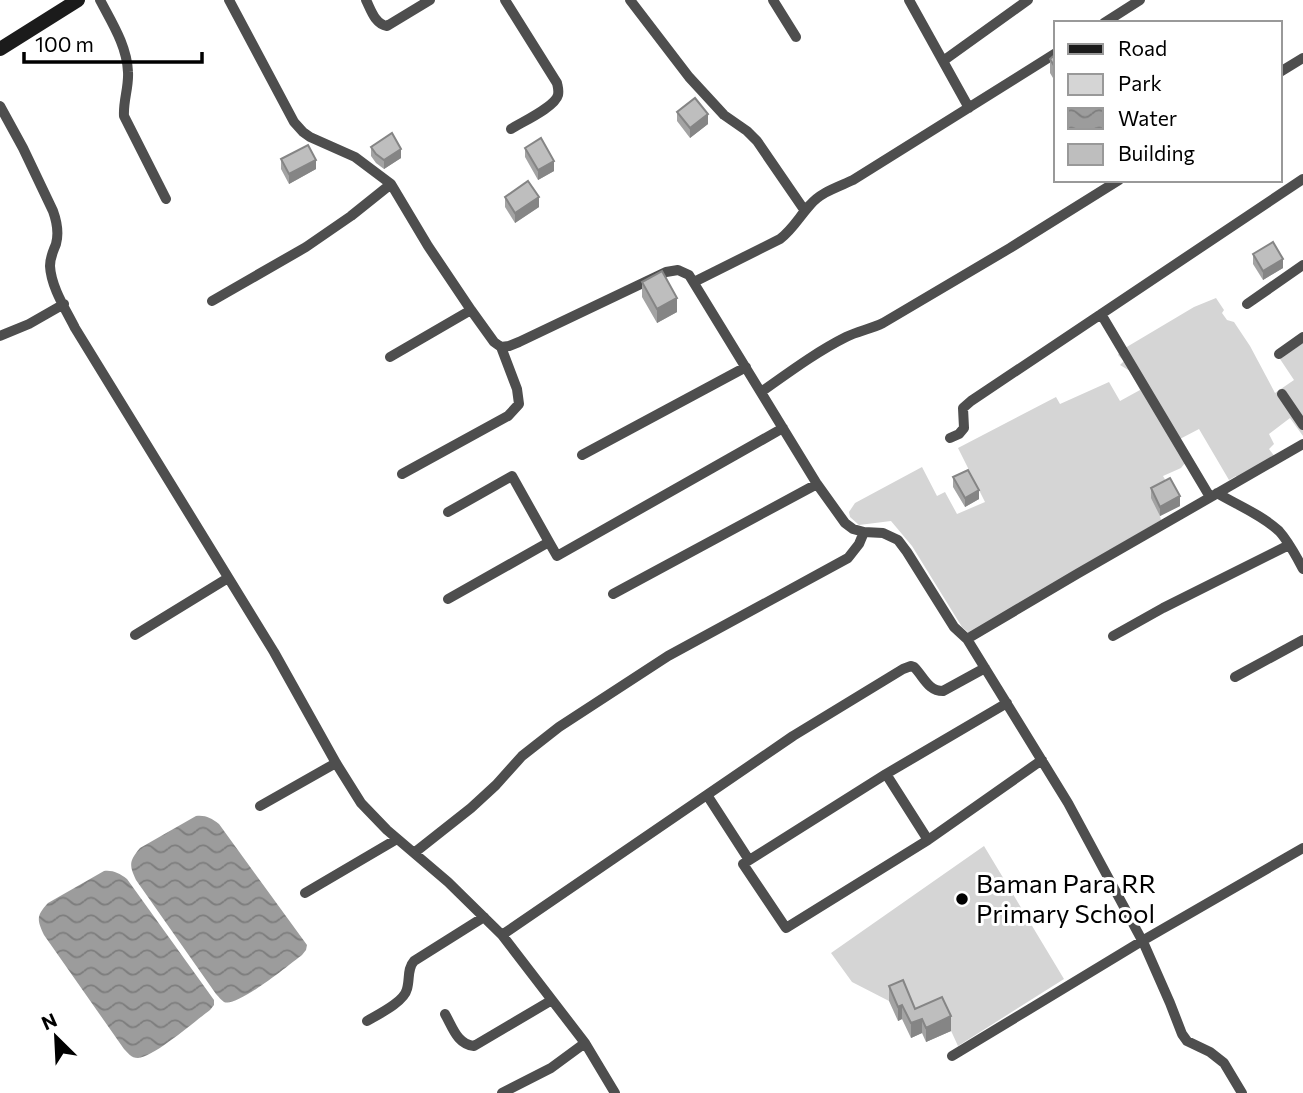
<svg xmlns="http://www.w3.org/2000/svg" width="1303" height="1093" viewBox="0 0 1303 1093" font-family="Commissioner,sans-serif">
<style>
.green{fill:#d5d5d5}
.water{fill:url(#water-waves)}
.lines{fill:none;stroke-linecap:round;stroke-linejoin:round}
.street{stroke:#4e4e4e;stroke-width:10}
.secondary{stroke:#1b1b1b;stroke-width:14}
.wall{fill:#a3a3a3}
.shaded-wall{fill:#858585}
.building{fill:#bebebe;stroke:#858585;stroke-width:2}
.poi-dot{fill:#000;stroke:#fff;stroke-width:2.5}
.labels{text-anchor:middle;stroke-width:6;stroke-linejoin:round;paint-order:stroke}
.poi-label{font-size:26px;fill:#000;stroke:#fff;text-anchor:start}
</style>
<defs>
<pattern id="water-waves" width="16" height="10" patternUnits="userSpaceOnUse" patternTransform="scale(1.75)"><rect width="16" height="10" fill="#9c9c9c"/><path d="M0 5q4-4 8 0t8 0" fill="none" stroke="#7d7d7d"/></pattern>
</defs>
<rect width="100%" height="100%" fill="#fff"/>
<path class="green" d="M 1216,298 L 1224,310 L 1222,313 L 1227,320 L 1234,322 L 1250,346 L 1275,393 L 1294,380 L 1280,359 L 1303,343 L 1303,436 L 1290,418 L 1269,434 L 1274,444 L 1269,449 L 1275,457 L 1238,479 L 1236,476 L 1229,480 L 1199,429 L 1178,440 L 1189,458 L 1181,468 L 1163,476 L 1170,488 L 1160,516 L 1161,520 L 969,633 L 962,627 L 912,546 L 891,521 L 859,525 L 850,517 L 849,512 L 855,503 L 922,467 L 937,496 L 945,492 L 957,514 L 985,502 L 958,448 L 1056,397 L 1060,404 L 1109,382 L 1120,401 L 1140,390 L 1130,371 L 1120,365 L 1124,361 L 1118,355 L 1120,351 L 1194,307 Z
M 984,846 L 1064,979 L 958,1046 L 942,1011 L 918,1029 L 903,995 L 889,1001 L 852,982 L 831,953 Z"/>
<path class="water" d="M 196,816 C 206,815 211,818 219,824 L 307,945 L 306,950 L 302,955 C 290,964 237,1008 224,1002 C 221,1000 219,997 216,994 L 136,880 C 129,865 129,861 140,848 Z
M 104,871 C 113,870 119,873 127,879 L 214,1000 L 214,1005 L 210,1010 C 195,1021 154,1057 138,1058 C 131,1058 128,1053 124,1049 L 44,935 C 37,920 36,916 48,903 Z"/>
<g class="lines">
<path class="street" d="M 100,0 C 112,23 127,46 128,72 C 129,87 123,101 124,116 L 166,199
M 229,0 L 294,122 L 303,132 L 310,137 L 355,157 L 391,184 L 428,246 L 471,310 L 494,342 L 501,347 L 509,346 L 519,342 L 666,272 L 678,270 L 689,275 L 817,484 L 845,523 L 853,529 L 864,532 L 883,533 L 898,540 L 907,552 L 954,627 L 967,639 L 1068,803 L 1144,944 L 1170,1003 L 1182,1034 L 1187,1041 L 1210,1052 L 1224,1063 L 1242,1093
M 366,0 C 371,10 375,24 387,26 L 430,0
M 505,0 L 557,83 C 558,88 559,90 558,95 C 555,107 522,122 511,129
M 630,0 L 689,77 L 724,115 L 747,131 L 757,141 L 805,211
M 773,0 L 796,37
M 909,0 L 969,108
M 1104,23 L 1140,0
M 943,61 L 1028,0
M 1280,72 L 1303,58
M 0,106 L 23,148 L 53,211 C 57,222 59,233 56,244 C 53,252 50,257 50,266 C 51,287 66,310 75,328 L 274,652 L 336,763 L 361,803 L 387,830 L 448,882 L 502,935 L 585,1043 L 615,1093
M 694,282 L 780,239 C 793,229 799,217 810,205 C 821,192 838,187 853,180 L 1056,53
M 212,301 L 306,247 L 351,216 L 391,184
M 1247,304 L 1303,265
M 1101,314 L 1210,497
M 0,336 L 29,324 L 64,304
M 1279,354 L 1303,337
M 390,357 L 471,310
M 761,392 C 788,373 816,352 846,337 C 858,331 871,329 883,323 L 1010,248 L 1119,180
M 1282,394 L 1303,425
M 950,438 L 959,434 L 964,428 L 963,408 L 971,401 L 1303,179
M 582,455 L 746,367
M 402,474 L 508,416 L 519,404 L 517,389 L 501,347
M 1217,493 C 1237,505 1262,515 1279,531 C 1289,542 1296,556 1303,569
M 448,512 L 512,476 L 549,542
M 613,594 L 817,484
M 448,599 L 549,542 L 557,556 L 783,428
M 135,635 L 228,578
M 1113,636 L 1163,608 L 1289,545
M 967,639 L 1077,574 L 1303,444
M 1235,677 L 1303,640
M 1007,703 L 886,774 L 743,864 L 786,928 L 928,840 L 1042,760
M 886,774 L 928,840
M 707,795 L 749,860
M 260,806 L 336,763
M 414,853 L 471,808 L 496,785 L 522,756 L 559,727 L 668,656 L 848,558 L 859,544 L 864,532
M 305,893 L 397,839
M 502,935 L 793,736 L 903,669 L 911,666 L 914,667 C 924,677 928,691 943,691 L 985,668
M 445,1014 C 453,1028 457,1044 474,1046 L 552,1000
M 367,1021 C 379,1014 404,1002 407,989 C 410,979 407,969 414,961 L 484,917
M 952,1056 L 1142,941 L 1303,848
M 502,1093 L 551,1068 L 585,1043"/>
<path class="secondary" d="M 0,49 L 78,0"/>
</g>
<path class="wall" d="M 1056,54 L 1056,83 L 1050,73 L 1050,59 Z
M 677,112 L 708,124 L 690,138 L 677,121 Z
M 371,147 L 401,158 L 384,169 L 376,163 L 371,156 Z
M 525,148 L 554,171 L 538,180 L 525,157 Z
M 281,159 L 316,169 L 289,184 L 281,169 Z
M 505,197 L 539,207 L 515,223 L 505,207 Z
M 1253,254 L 1283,268 L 1263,280 L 1253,264 Z
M 642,282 L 677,312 L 657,323 L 642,297 Z
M 953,477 L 979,499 L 965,507 L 953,487 Z
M 1151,488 L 1180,506 L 1160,516 L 1151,498 Z
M 889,986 L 915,1009 L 951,1031 L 926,1042 L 922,1033 L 911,1038 L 902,1019 L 898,1021 L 889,1001 Z"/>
<path class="shaded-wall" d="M 708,114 L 708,124 L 690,138 L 690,128 Z
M 401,149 L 401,158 L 384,169 L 384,160 Z
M 316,160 L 316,169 L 289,184 L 289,174 Z
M 554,161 L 554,171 L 538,180 L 538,170 Z
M 539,197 L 539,207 L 515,223 L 515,213 Z
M 1283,259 L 1283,268 L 1263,280 L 1263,271 Z
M 677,298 L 677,312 L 657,323 L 657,309 Z
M 979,490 L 979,499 L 965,507 L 965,498 Z
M 1180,496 L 1180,506 L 1160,516 L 1160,507 Z
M 902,1005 L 902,1019 L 898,1021 L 898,1007 Z
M 951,1016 L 951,1031 L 926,1042 L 926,1028 Z
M 922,1019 L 922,1033 L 911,1038 L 911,1023 Z"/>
<path class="building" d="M 1056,54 L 1056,69 L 1050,59 Z
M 695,98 L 708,114 L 690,128 L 677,112 Z
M 392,133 L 401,149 L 384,160 L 376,154 L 371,147 Z
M 541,138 L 554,161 L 538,170 L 525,148 Z
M 308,145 L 316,160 L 289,174 L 281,159 Z
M 528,181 L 539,197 L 515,213 L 505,197 Z
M 1273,242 L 1283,259 L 1263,271 L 1253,254 Z
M 662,271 L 677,298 L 657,309 L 642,282 Z
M 968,470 L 979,490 L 965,498 L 953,477 Z
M 1170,478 L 1180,496 L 1160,507 L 1151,488 Z
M 903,980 L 915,1009 L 942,997 L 951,1016 L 926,1028 L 922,1019 L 911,1023 L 902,1005 L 898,1007 L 889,986 Z"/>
<circle class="poi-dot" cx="962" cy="899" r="7"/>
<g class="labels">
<g class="poi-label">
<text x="976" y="893">Baman Para RR<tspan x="976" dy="30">Primary School</tspan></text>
</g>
</g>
<rect x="1054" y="21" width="228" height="161" fill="#ffffff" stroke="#999999" stroke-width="2"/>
<rect x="1068" y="44" width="35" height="10" fill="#1b1b1b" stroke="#999999" stroke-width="2"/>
<text x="1118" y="56" font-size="21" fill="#000000">Road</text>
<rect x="1068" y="74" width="35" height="21" fill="#d5d5d5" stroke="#999999" stroke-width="2"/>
<text x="1118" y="91" font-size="21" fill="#000000">Park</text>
<rect x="1068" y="108" width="35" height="21" fill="url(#water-waves)" stroke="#999999" stroke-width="2"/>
<text x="1118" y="126" font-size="21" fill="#000000">Water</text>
<rect x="1068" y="144" width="35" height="21" fill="#bebebe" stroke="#999999" stroke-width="2"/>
<text x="1118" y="161" font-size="21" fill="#000000">Building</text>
<g transform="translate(56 1037) rotate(336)" stroke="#ffffff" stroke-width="5" paint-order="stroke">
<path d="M0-5L12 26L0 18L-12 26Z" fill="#000000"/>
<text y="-10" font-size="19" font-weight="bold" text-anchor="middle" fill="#000000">N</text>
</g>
<path d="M24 52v10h178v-10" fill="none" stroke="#000000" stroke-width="3.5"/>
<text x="35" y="52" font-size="21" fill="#000000" stroke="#ffffff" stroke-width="5" paint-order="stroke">100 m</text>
</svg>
